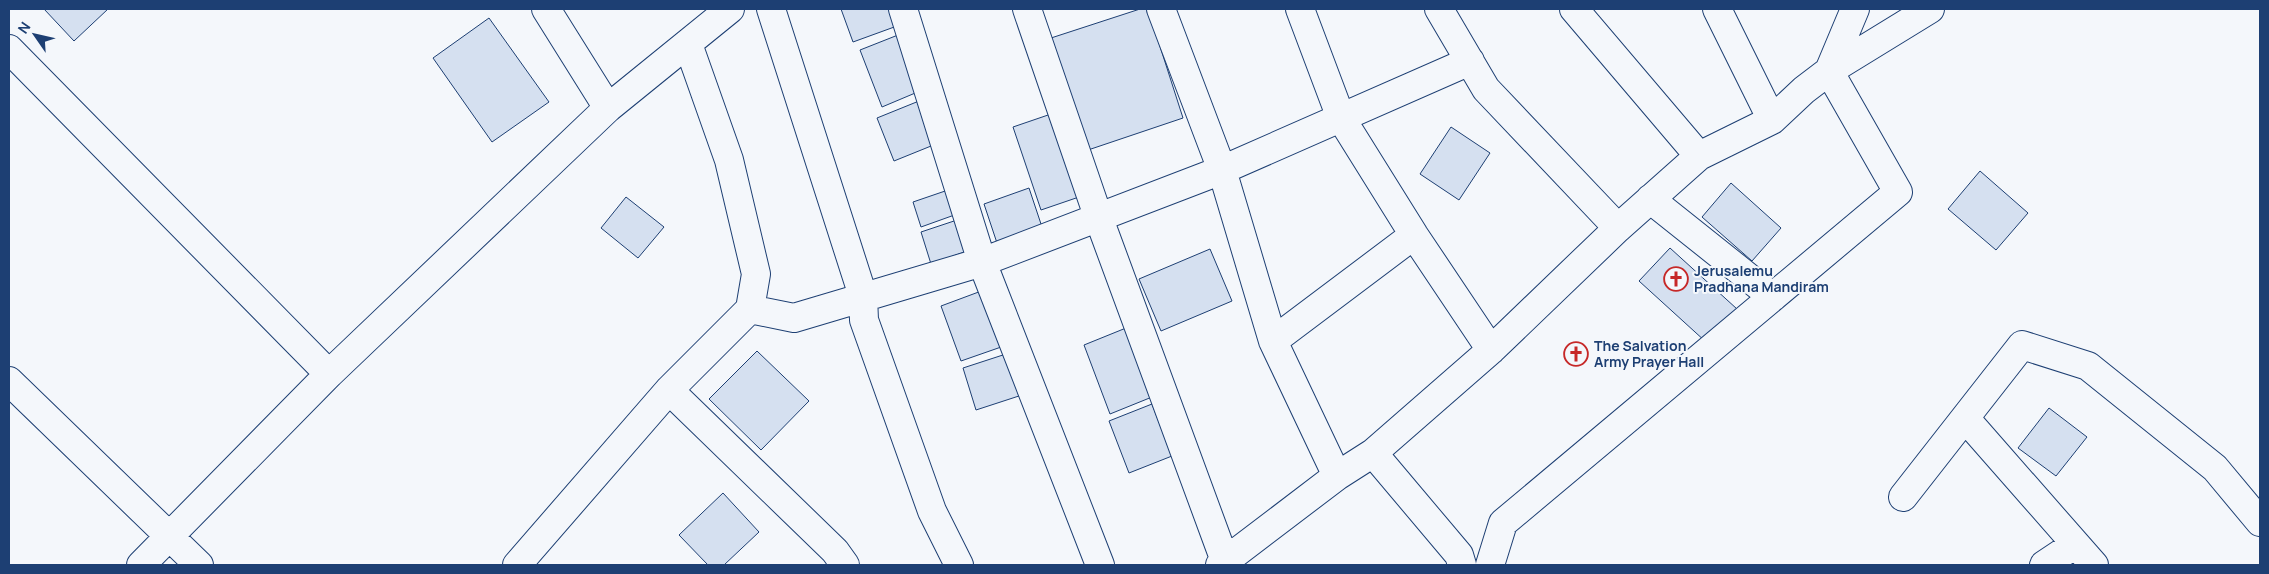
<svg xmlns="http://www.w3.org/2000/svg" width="2269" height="574" viewBox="0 0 2269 574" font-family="Manrope,sans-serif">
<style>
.building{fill:#d5e0f0;stroke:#1d3f73}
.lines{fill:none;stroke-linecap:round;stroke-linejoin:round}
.minor-casing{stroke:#1d3f73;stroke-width:30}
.minor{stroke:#f4f7fb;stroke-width:28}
.labels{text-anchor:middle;stroke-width:4;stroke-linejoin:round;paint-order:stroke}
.poi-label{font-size:14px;font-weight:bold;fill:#1d3f73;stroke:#f4f7fb;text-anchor:start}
</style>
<rect width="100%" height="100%" fill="#f4f7fb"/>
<path class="building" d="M 44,9 L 108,9 L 74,41 Z
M 841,9 L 891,9 L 897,26 L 853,42 Z
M 1140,9 L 1148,9 L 1183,118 L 1088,150 L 1051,38 Z
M 489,18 L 549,102 L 492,142 L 433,58 Z
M 898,35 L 920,91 L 882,107 L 860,50 Z
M 919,101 L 936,144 L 894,161 L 877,118 Z
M 1051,114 L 1079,197 L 1041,210 L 1013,127 Z
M 1451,127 L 1490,153 L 1459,200 L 1420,174 Z
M 1980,171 L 2028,213 L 1996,250 L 1948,209 Z
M 1731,183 L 1781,228 L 1752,261 L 1702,217 Z
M 1029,188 L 1043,230 L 998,246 L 984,204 Z
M 951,189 L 960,213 L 921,227 L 913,202 Z
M 626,197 L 664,227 L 638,258 L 601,228 Z
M 960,219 L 970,250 L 931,264 L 921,232 Z
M 1670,248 L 1737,309 L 1706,342 L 1639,281 Z
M 1210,249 L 1232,301 L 1161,331 L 1139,279 Z
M 984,290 L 1004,346 L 961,361 L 941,306 Z
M 1126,328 L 1152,397 L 1110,414 L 1084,345 Z
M 757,351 L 809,401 L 761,450 L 709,399 Z
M 1009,353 L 1022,395 L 976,410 L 963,368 Z
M 1152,404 L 1172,456 L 1129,473 L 1109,421 Z
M 2049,408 L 2087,437 L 2056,476 L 2018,448 Z
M 723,493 L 759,532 L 724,565 L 708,565 L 679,535 Z"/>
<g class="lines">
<g class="minor-casing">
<path id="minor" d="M 546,9 L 608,108
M 771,9 L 863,296 L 864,320 L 932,511 L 959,565
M 903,9 L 982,262 L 1100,565
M 1027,9 L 1098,216 L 1225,561
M 1161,9 L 1222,170 L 1273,341 L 1337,476
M 1300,9 L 1341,118 L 1414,235 L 1491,350
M 1439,9 L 1486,89 L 1618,228
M 1574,9 L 1699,156
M 1717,9 L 1772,120
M 688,44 L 729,160 L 756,274 L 750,309
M 9,49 L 329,374
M 1650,199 L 1773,297
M 1273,341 L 1414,235
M 9,381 L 199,565
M 669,390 L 835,551 L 845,565
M 1965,418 L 2094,565
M 1373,453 L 1459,555 L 1462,565
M 1903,497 L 2022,345 L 2088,366 L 2215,468 L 2260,522
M 141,565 L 329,374 L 608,108 L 730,9
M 517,565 L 669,390 L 750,309 L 794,318 L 982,262 L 1222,170 L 1470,61
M 1220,565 L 1337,476 L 1373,453 L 1491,350 L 1618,228 L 1699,156 L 1772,120 L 1804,90 L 1829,71 L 1930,9
M 1490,565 L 1503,523 L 1898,192 L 1829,71 L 1855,9
M 2044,565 L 2074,545"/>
</g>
<use href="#minor" class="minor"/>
</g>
<defs>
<g id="church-ring" transform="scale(1.25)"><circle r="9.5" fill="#f4f7fb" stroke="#c62828" stroke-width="1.5"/><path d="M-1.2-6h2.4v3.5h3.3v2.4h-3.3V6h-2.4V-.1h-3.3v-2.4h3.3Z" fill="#c62828"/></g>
</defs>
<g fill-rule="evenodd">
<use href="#church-ring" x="1676" y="279"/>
<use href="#church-ring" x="1576" y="354"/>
</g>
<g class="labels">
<g class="poi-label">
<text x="1694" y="276">Jerusalemu<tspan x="1694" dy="16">Pradhana Mandiram</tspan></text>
<text x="1594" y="351">The Salvation<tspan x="1594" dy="16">Army Prayer Hall</tspan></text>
</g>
</g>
<rect width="2269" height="574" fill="none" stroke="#1d3f73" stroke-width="20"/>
<g transform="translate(35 35) rotate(304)" stroke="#f4f7fb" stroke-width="4" paint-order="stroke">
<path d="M0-4L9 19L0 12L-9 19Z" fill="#1d3f73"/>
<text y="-8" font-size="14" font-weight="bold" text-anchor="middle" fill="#1d3f73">N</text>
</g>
</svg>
